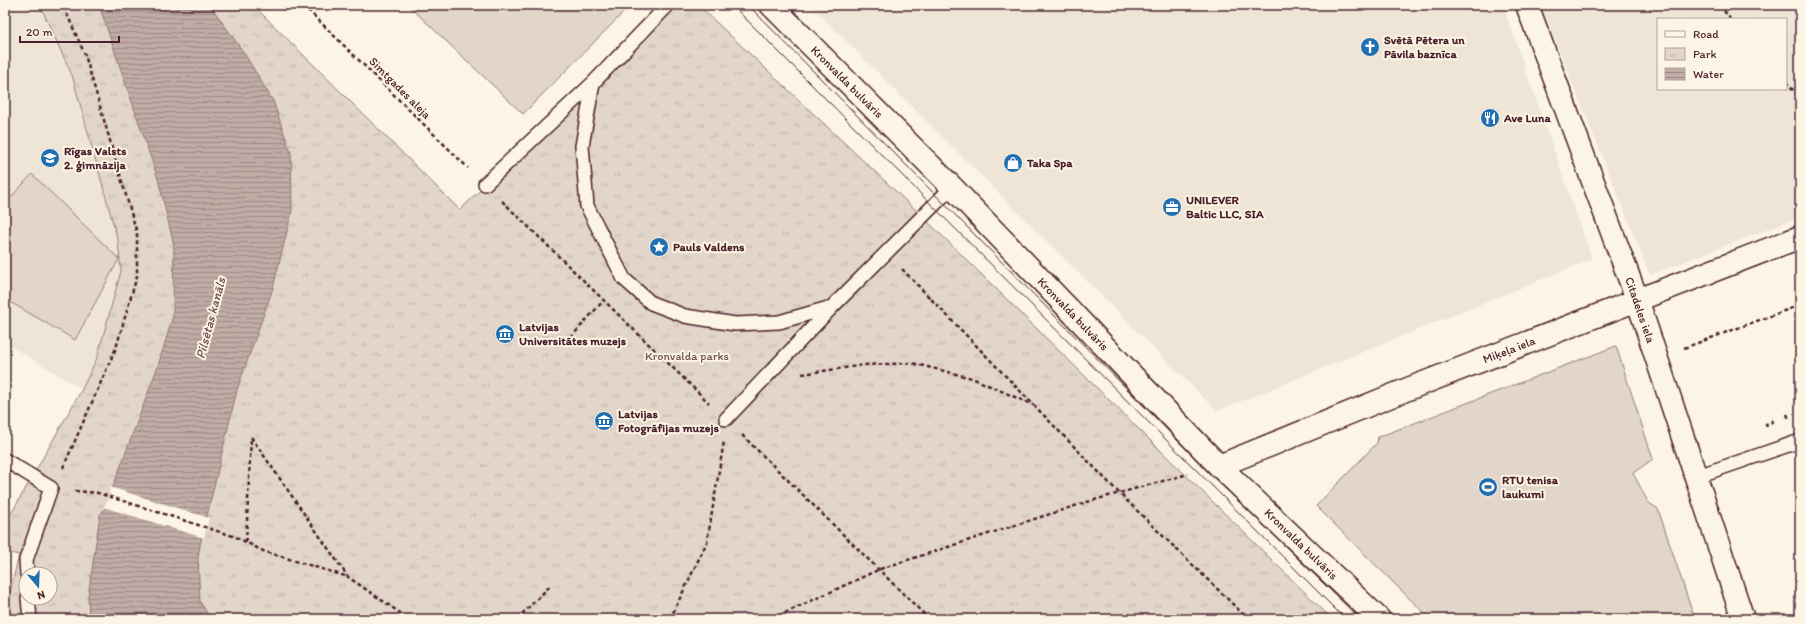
<svg xmlns="http://www.w3.org/2000/svg" width="1805" height="624" viewBox="0 0 1805 624" font-family="Itim,sans-serif">
<style>
.built{fill:#eee5d7;fill-rule:evenodd}
.green{fill:#e2d5ca;stroke:#967a7a}
.park{fill:url(#park-tufts);stroke:#967a7a;fill-rule:evenodd}
.water{fill:url(#water-rules);stroke:#917474}
.pier{fill:#fcf5e5}
.lines{fill:none;stroke-linecap:round;stroke-linejoin:round}
.service-casing{stroke:#4a1f2b;stroke-width:16}
.minor-casing{stroke:#4a1f2b;stroke-width:25}
.tertiary-casing{stroke:#4a1f2b;stroke-width:25}
.path{stroke:#4a1f2b;stroke-width:2.5;stroke-dasharray:4 3;stroke-linecap:butt}
.service{stroke:#fcf5e5;stroke-width:13}
.minor{stroke:#fcf5e5;stroke-width:22}
.tertiary{stroke:#fcf5e5;stroke-width:22}
.tram{stroke:#4a1f2b;stroke-width:1}
.labels{text-anchor:middle;stroke-width:4;stroke-linejoin:round;paint-order:stroke}
.poi-label{font-size:12px;font-weight:bold;fill:#4a1f2b;stroke:#fcf5e5;text-anchor:start}
.street-label{font-size:12px;fill:#4a1f2b;stroke:#fcf5e5}
.park-label{font-size:12px;fill:#704c53;stroke:#fcf5e5}
.water-label{font-size:13px;font-style:italic;fill:#6d4950;stroke:#fcf5e5}
</style>
<defs>
<pattern id="park-tufts" width="24" height="20" patternUnits="userSpaceOnUse"><rect width="24" height="20" fill="#e2d5ca"/><path d="M3 7l-1-3M5 7V3M7 7l1-3M15 17l-1-3M17 17v-4M19 17l1-3" fill="none" stroke="#c3b6ae"/></pattern>
<pattern id="water-rules" width="6" height="5" patternUnits="userSpaceOnUse"><rect width="6" height="5" fill="#c0aca5"/><path d="M0 2.5h6" fill="none" stroke="#9e8b87"/></pattern>
</defs>
<rect width="100%" height="100%" fill="#fcf5e5"/>
<filter id="ink" filterUnits="userSpaceOnUse"><feTurbulence type="fractalNoise" baseFrequency=".025" numOctaves="2"/><feDisplacementMap in="SourceGraphic" scale="8" xChannelSelector="R" yChannelSelector="G"/><feConvolveMatrix kernelMatrix="1 2 1 2 8 2 1 2 1" color-interpolation-filters="sRGB"/></filter>
<g filter="url(#ink)">
<path class="built" d="M 5,5 L 40,5 L 72,75 L 118,241 L 121,271 L 97,358 L 82,389 L 5,343 Z
M 810,5 L 1503,5 L 1592,259 L 1217,411 Z
M 1541,5 L 1800,5 L 1800,217 L 1650,275 ZM 1658,19 L 1786,19 L 1786,89 L 1658,89 Z"/>
<path class="green" d="M 408,5 L 631,5 L 523,114 Z
M 32,174 L 119,259 L 75,340 L 5,299 L 5,204 Z
M 1616,346 L 1653,459 L 1633,473 L 1648,502 L 1658,509 L 1693,614 L 1706,619 L 1430,619 L 1316,506 L 1377,443 L 1378,437 Z"/>
<path class="park" d="M 40,5 L 253,5 L 460,210 L 668,5 L 698,5 L 922,216 L 1332,619 L 20,619 L 20,616 L 5,612 L 19,555 L 5,552 L 7,521 L 82,389 L 97,358 L 121,271 L 118,241 L 72,75 ZM 26,574 L 50,574 L 50,598 L 26,598 Z"/>
<path class="water" d="M 99,5 L 210,5 L 244,53 L 273,101 L 291,153 L 292,211 L 273,288 L 237,390 L 200,545 L 198,558 L 200,602 L 211,619 L 89,619 L 88,596 L 100,515 L 113,498 L 111,492 L 158,366 L 173,316 L 174,245 L 158,179 Z"/>
<path class="pier" d="M 110,487 L 209,518 L 204,538 L 103,507 L 111,497 L 109,492 Z"/>
<g class="lines">
<g class="service-casing">
<path id="service" d="M 668,5 L 593,83 L 582,146 L 587,206 L 624,279 L 651,303 L 685,316 L 735,324 L 779,322 L 832,307
M 485,184 L 593,83
M 726,419 L 832,307 L 952,187
M 5,460 L 51,488 L 26,560 L 27,574
M 1695,477 L 1800,441
M 28,598 L 30,619"/>
</g>
<g class="minor-casing">
<path id="minor" d="M 1527,5 L 1637,299 L 1743,619
M 1219,466 L 1408,389 L 1800,237"/>
</g>
<g class="tertiary-casing">
<path id="tertiary" d="M 771,5 L 952,187 L 1219,466 L 1379,619"/>
</g>
<path class="path" d="M 303,5 L 468,168
M 1720,5 L 1730,19
M 1786,82 L 1800,98
M 502,201 L 709,403
M 902,269 L 1119,493 L 1248,619
M 566,343 L 604,300
M 1684,348 L 1800,305
M 802,374 L 864,365 L 912,363 L 972,378 L 1033,405
M 1787,414 L 1789,419
M 1767,426 L 1766,424 L 1772,422 L 1772,419
M 742,435 L 929,619
M 251,437 L 348,577 L 409,619
M 63,468 L 116,348 L 137,276 L 137,233 L 85,55 L 63,5
M 75,491 L 98,493 L 236,537 L 263,551 L 348,577
M 246,542 L 251,437
M 517,619 L 551,585
M 670,619 L 707,542 L 724,441
M 772,619 L 880,569 L 1087,502 L 1188,474"/>
<use href="#service" class="service"/>
<use href="#minor" class="minor"/>
<use href="#tertiary" class="tertiary"/>
<path class="tram" d="M 732,5 L 1345,619
M 748,5 L 1207,470 L 1360,619"/>
</g>
</g>
<defs>
<g id="church-disc" transform="scale(1)"><circle r="9.5" fill="#1f6fb2" stroke="#fcf5e5"/><path d="M-1.2-6h2.4v3.5h3.3v2.4h-3.3V6h-2.4V-.1h-3.3v-2.4h3.3Z" fill="#fff"/></g>
<g id="restaurant-disc" transform="scale(1)"><circle r="9.5" fill="#1f6fb2" stroke="#fcf5e5"/><path d="M-5-6h1v4h1v-4h1v4h1v-4h1v5L-1.5 .5V6h-2V.5L-5-1ZM5-6V6H3V1.5H1.5Q1.5-4 5-6Z" fill="#fff"/></g>
<g id="school-disc" transform="scale(1)"><circle r="9.5" fill="#1f6fb2" stroke="#fcf5e5"/><path d="M0-5L7-2L0 1L-7-2ZM-4 1L0 2.5L4 1V4Q0 6-4 4Z" fill="#fff"/></g>
<g id="shop-disc" transform="scale(1)"><circle r="9.5" fill="#1f6fb2" stroke="#fcf5e5"/><path d="M-5-2.5h2.3a2.7 3.5 0 0 1 5.4 0H5L5.5 6h-11ZM-1.5-2.5h3a1.5 2.3 0 0 0-3 0Z" fill="#fff"/></g>
<g id="office-disc" transform="scale(1)"><circle r="9.5" fill="#1f6fb2" stroke="#fcf5e5"/><path d="M-6-3h4V-5.5h4V-3h4V5H-6ZM-1-4.5V-3h2v-1.5ZM-6 0V1H6V0Z" fill="#fff"/></g>
<g id="sight-disc" transform="scale(1)"><circle r="9.5" fill="#1f6fb2" stroke="#fcf5e5"/><path d="M0-6L1.8-2.2L6-1.7L2.9 1.2L3.7 5.4L0 3.3L-3.7 5.4L-2.9 1.2L-6-1.7L-1.8-2.2Z" fill="#fff"/></g>
<g id="museum-disc" transform="scale(1)"><circle r="9.5" fill="#1f6fb2" stroke="#fcf5e5"/><path d="M0-6L6-3V-2H-6V-3ZM-5-1h2V3h-2ZM-1-1h2V3h-2ZM3-1h2V3H3ZM-6 4H6V6H-6Z" fill="#fff"/></g>
<g id="stadium-disc" transform="scale(1)"><circle r="9.5" fill="#1f6fb2" stroke="#fcf5e5"/><path d="M0-5a6.5 5 0 1 0 0 10a6.5 5 0 1 0 0-10ZM-3.5-1.8h7v3.6h-7Z" fill="#fff"/></g>
</defs>
<g fill-rule="evenodd">
<use href="#church-disc" x="1370" y="47"/>
<use href="#restaurant-disc" x="1490" y="118"/>
<use href="#school-disc" x="50" y="158"/>
<use href="#shop-disc" x="1013" y="163"/>
<use href="#office-disc" x="1172" y="207"/>
<use href="#sight-disc" x="659" y="247"/>
<use href="#museum-disc" x="505" y="334"/>
<use href="#museum-disc" x="604" y="421"/>
<use href="#stadium-disc" x="1488" y="487"/>
</g>
<g class="labels">
<g class="poi-label">
<text x="1384" y="44">Svētā Pētera un<tspan x="1384" dy="14">Pāvila baznīca</tspan></text>
<text x="1504" y="122">Ave Luna</text>
<text x="64" y="155">Rīgas Valsts<tspan x="64" dy="14">2. ģimnāzija</tspan></text>
<text x="1027" y="167">Taka Spa</text>
<text x="1186" y="204">UNILEVER<tspan x="1186" dy="14">Baltic LLC, SIA</tspan></text>
<text x="673" y="251">Pauls Valdens</text>
<text x="519" y="331">Latvijas<tspan x="519" dy="14">Universitātes muzejs</tspan></text>
<text x="618" y="418">Latvijas<tspan x="618" dy="14">Fotogrāfijas muzejs</tspan></text>
<text x="1502" y="484">RTU tenisa<tspan x="1502" dy="14">laukumi</tspan></text>
</g>
<g class="street-label">
<text transform="translate(847 82) rotate(45)" y="4">Kronvalda bulvāris</text>
<text transform="translate(400 88) rotate(45)" y="4">Simtgades aleja</text>
<text transform="translate(1640 310) rotate(71)" y="4">Citadeles iela</text>
<text transform="translate(1073 314) rotate(46)" y="4">Kronvalda bulvāris</text>
<text transform="translate(1509 350) rotate(-21)" y="4">Miķeļa iela</text>
<text transform="translate(1301 544) rotate(44)" y="4">Kronvalda bulvāris</text>
</g>
<g class="park-label">
<text x="687" y="360">Kronvalda parks</text>
</g>
<g class="water-label">
<text transform="translate(210 318) rotate(-75)" y="5">Pilsētas kanāls</text>
</g>
</g>
<rect width="1805" height="624" fill="none" stroke="#fcf5e5" stroke-width="20"/>
<rect x="10" y="10" width="1785" height="604" fill="none" stroke="#4a1f2b" stroke-width="1.5" filter="url(#ink)"/>
<rect x="1657" y="18" width="130" height="72" fill="#fcf5e5" stroke="#b59f9b"/>
<rect x="1665" y="31" width="20" height="6" fill="#fcf5e5" stroke="#b59f9b"/>
<text x="1693" y="38" font-size="12" fill="#4a1f2b">Road</text>
<rect x="1665" y="48" width="20" height="12" fill="url(#park-tufts)" stroke="#b59f9b"/>
<text x="1693" y="58" font-size="12" fill="#4a1f2b">Park</text>
<rect x="1665" y="68" width="20" height="12" fill="url(#water-rules)" stroke="#b59f9b"/>
<text x="1693" y="78" font-size="12" fill="#4a1f2b">Water</text>
<g transform="translate(38 586) rotate(161)"><circle r="19" fill="#fcf5e5" stroke="#b59f9b"/>
<path d="M0-3L7 15L0 10L-7 15Z" fill="#1f6fb2"/>
<text y="-6" font-size="11" font-weight="bold" text-anchor="middle" fill="#4a1f2b">N</text>
</g>
<path d="M20 36v6h99v-6" fill="none" stroke="#4a1f2b" stroke-width="2"/>
<text x="26" y="36" font-size="12" fill="#4a1f2b" stroke="#fcf5e5" stroke-width="3" paint-order="stroke">20 m</text>
</svg>
